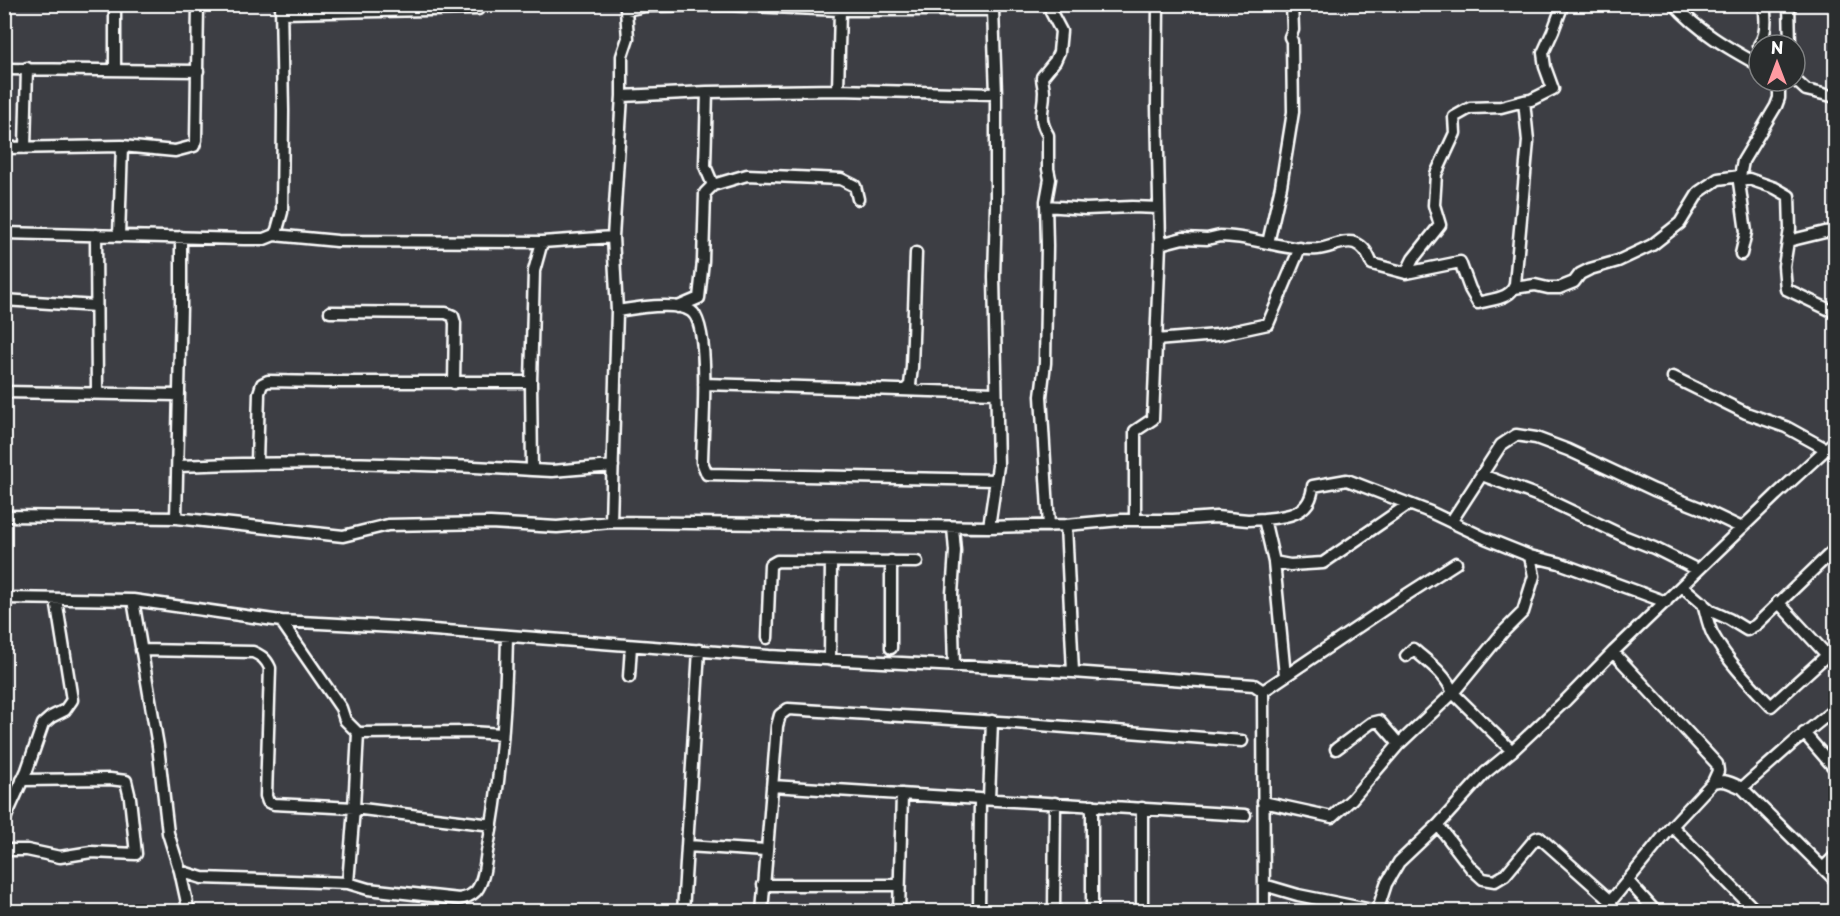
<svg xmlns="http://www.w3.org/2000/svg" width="1840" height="916" viewBox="0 0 1840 916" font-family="'Playpen Sans',sans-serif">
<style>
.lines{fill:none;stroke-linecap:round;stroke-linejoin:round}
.minor-casing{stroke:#fff;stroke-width:15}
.minor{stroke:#2a2d2e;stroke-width:10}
</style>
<rect width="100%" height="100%" fill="#3d3e44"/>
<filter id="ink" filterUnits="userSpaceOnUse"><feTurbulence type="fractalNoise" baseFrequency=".0167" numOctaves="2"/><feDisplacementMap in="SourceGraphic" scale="12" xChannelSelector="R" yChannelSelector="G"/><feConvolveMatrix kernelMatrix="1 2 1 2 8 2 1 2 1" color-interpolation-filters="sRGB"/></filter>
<g filter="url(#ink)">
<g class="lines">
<g class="minor-casing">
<path id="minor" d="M 115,4 L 115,69
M 1674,4 C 1698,31 1728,48 1759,65
M 1789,4 L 1790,45
M 282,13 L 478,9
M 1759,45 C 1767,35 1766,17 1764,4
M 4,69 L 198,71
M 1795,80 L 1806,90 L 1836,97
M 838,90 L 840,10
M 707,92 L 705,166 L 713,185
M 622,96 L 707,92 L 838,90 L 996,94
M 4,148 L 122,146 L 175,151 L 194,146 L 196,140 L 198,4
M 25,148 L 27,68
M 1739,182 L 1749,179 L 1775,188 L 1789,196 L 1790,229 L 1784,266 L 1786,289 L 1836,313
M 1046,206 L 1086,209 L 1132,207 L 1159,208
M 4,233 L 244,239 L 264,239 L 274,235 L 337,241 L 542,242 L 613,237
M 96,235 L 97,393
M 274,235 L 277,230 L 282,212 L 283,111 L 281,4
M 119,236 L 122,146
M 1788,241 L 1825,232 L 1836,231
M 542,242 L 534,271 L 531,382 L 532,470 L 552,471 L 613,466
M 1268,243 L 1281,186 L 1293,112 L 1292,41 L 1290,37 L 1293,30 L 1292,4
M 1160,244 L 1183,238 L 1207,239 L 1220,236 C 1253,236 1285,251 1318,249 C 1330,248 1344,239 1355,243 C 1365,247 1368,255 1372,264 L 1406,273 L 1460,262 L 1470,289 L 1478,303 C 1491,299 1512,299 1515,284 L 1528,141 L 1524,101 L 1531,100 L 1553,89 L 1545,67 L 1543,53 L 1553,31 L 1563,4
M 1741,254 L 1746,232 L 1739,182 L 1743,161 L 1776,106 L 1779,98 L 1779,81
M 1406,273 L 1413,259 L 1440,225 L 1434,205 L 1436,174 L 1455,133 L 1454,117 L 1470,108 L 1501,107 L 1524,101
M 1514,288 L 1535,285 L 1548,288 L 1559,288 L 1574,282 L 1580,274 L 1590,269 L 1618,261 L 1652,245 L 1680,223 L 1699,192 L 1718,179 L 1740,176
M 4,300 L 96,306
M 678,307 L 699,298 L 703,261 L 705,193 L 713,185 L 747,175 L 841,179 L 855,186 L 858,199
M 617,311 C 634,308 676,301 691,311 C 712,325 702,435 702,462 L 707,474 L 996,480
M 330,312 L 446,313 L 453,316 L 455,323 L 454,383
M 1156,340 L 1217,335 L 1268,324 L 1300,248
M 1673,377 L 1746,413 L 1786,427 L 1826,449
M 704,384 L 995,393
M 905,390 L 910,385 L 912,367 L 916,253
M 4,392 L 177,395
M 257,462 L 259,393 L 262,384 L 268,381 L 325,382 L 531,382
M 178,466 C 296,461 414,463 532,470
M 1482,475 L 1544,498 L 1626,537 L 1654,548 L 1698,570
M 4,516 L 176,518 L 343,536 L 388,525 L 490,523 L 557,527 L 611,522 L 989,527 L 1066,525 L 1121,520 L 1173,520 L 1216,517 L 1248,520 L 1264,519 L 1274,562 L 1285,676
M 176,518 L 181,306 L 181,237
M 1264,519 C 1288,517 1311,514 1313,486 L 1347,480 L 1430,512 L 1485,538 L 1530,556 L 1559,563 L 1666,602
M 1135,520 L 1135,431 L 1153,419 L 1160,244 L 1157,106 L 1158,4
M 611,522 L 617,311 L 613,237 L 622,96 L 622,56 L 628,38 L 626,10 L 645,6 L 723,5 L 840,10 L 993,10 L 993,4
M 1451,522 L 1501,445 L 1516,435 L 1536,438 L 1568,450 L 1654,490 L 1700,508 L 1742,528
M 1066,525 L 1073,672
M 1049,526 L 1041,396 L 1045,363 L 1047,246 L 1046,201 L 1050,179 L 1048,169 L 1048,135 C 1037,117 1044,110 1044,92 C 1044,87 1042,82 1042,77 L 1055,61 L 1059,52 L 1061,31 L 1051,12 L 1051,4
M 953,527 L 955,551 L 952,594 L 954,666
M 989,527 L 998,466 L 994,277 L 996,207 L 996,94 L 993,10
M 891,561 L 891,648
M 1274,562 L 1290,565 L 1323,563 L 1409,504
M 1682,586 L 1711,611 L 1729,619 L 1747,630 L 1756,625 L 1836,548
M 4,598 L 133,600 L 281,621 L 395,627 L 769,656 L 1073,672 L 1254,685 L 1263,691 L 1264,912
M 133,600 L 158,746 L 168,833 L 180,871 L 202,878 L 348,883 L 368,889 L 459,899 C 465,898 471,896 476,891 C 484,881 485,864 487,852 C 501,781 506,707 507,636
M 1778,602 L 1826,654
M 1703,603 C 1706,613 1708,626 1713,635 C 1728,662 1750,684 1771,706 L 1836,647
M 281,621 L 341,708 L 345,720 L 358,733 L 470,732 L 502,734
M 767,638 L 770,565 L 777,561 L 917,562
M 141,650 L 253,652 C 262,656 266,659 270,668 L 266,796 L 268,802 L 274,804 L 354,808 L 492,825
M 1613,652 L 1717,764 L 1718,771 L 1713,782
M 1406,656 L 1413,649 C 1428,662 1446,674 1453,693 L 1512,751
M 830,660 L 831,562
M 629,677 L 631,646
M 1263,691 L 1389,606 L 1456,563
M 1804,733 L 1836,770
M 1336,749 L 1371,723 L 1379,721 L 1399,744
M 772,786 L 980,799 L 979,912
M 1742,788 L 1793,743 L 1836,708
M 980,799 L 1245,815
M 989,799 L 992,721
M 1263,802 L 1332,817 L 1352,799 L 1399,744 L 1453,693 L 1503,632 L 1523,612 L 1534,576 L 1530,556
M 4,821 L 27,770 L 43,724 L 51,717 L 65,710 L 72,700 L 56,599
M 1438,825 L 1471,868 L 1483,879 L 1495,881 L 1505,875 L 1536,838 L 1539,837 L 1611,901 L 1672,826 L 1757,912
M 1672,826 L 1713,782 C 1725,779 1731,783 1742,788 L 1836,881
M 687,846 L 766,851
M 4,850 L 27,850 L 60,857 L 91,852 L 136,854 L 130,798 L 126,781 L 110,779 L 22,780
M 1823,868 L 1836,855
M 180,871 L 189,912
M 1628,881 L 1656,912
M 348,883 L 354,808 L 358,733
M 763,885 L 899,885
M 1264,885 L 1298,895 L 1377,911
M 683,912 L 699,650
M 762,912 L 777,726 L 780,715 L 788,709 L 1015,723 L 1242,741
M 899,912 L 902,794
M 1054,912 L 1055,803
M 1092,912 L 1092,805
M 1142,912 L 1142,808
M 1377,912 L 1386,884 L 1399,862 L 1438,825 L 1485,773 L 1512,751 L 1566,700 L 1613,652 L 1776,495 L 1836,440"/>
</g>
<use href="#minor" class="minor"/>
</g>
</g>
<rect width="1840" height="916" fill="none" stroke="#2a2d2e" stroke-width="24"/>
<rect x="12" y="12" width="1816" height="892" fill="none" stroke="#fff" stroke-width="2" filter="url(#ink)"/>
<g transform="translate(1777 63)"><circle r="28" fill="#2a2d2e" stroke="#7f8182" stroke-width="1.5"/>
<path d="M0-4.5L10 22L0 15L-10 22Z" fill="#ff9aa2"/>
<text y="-9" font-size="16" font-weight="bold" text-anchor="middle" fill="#ffffff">N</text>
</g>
</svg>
